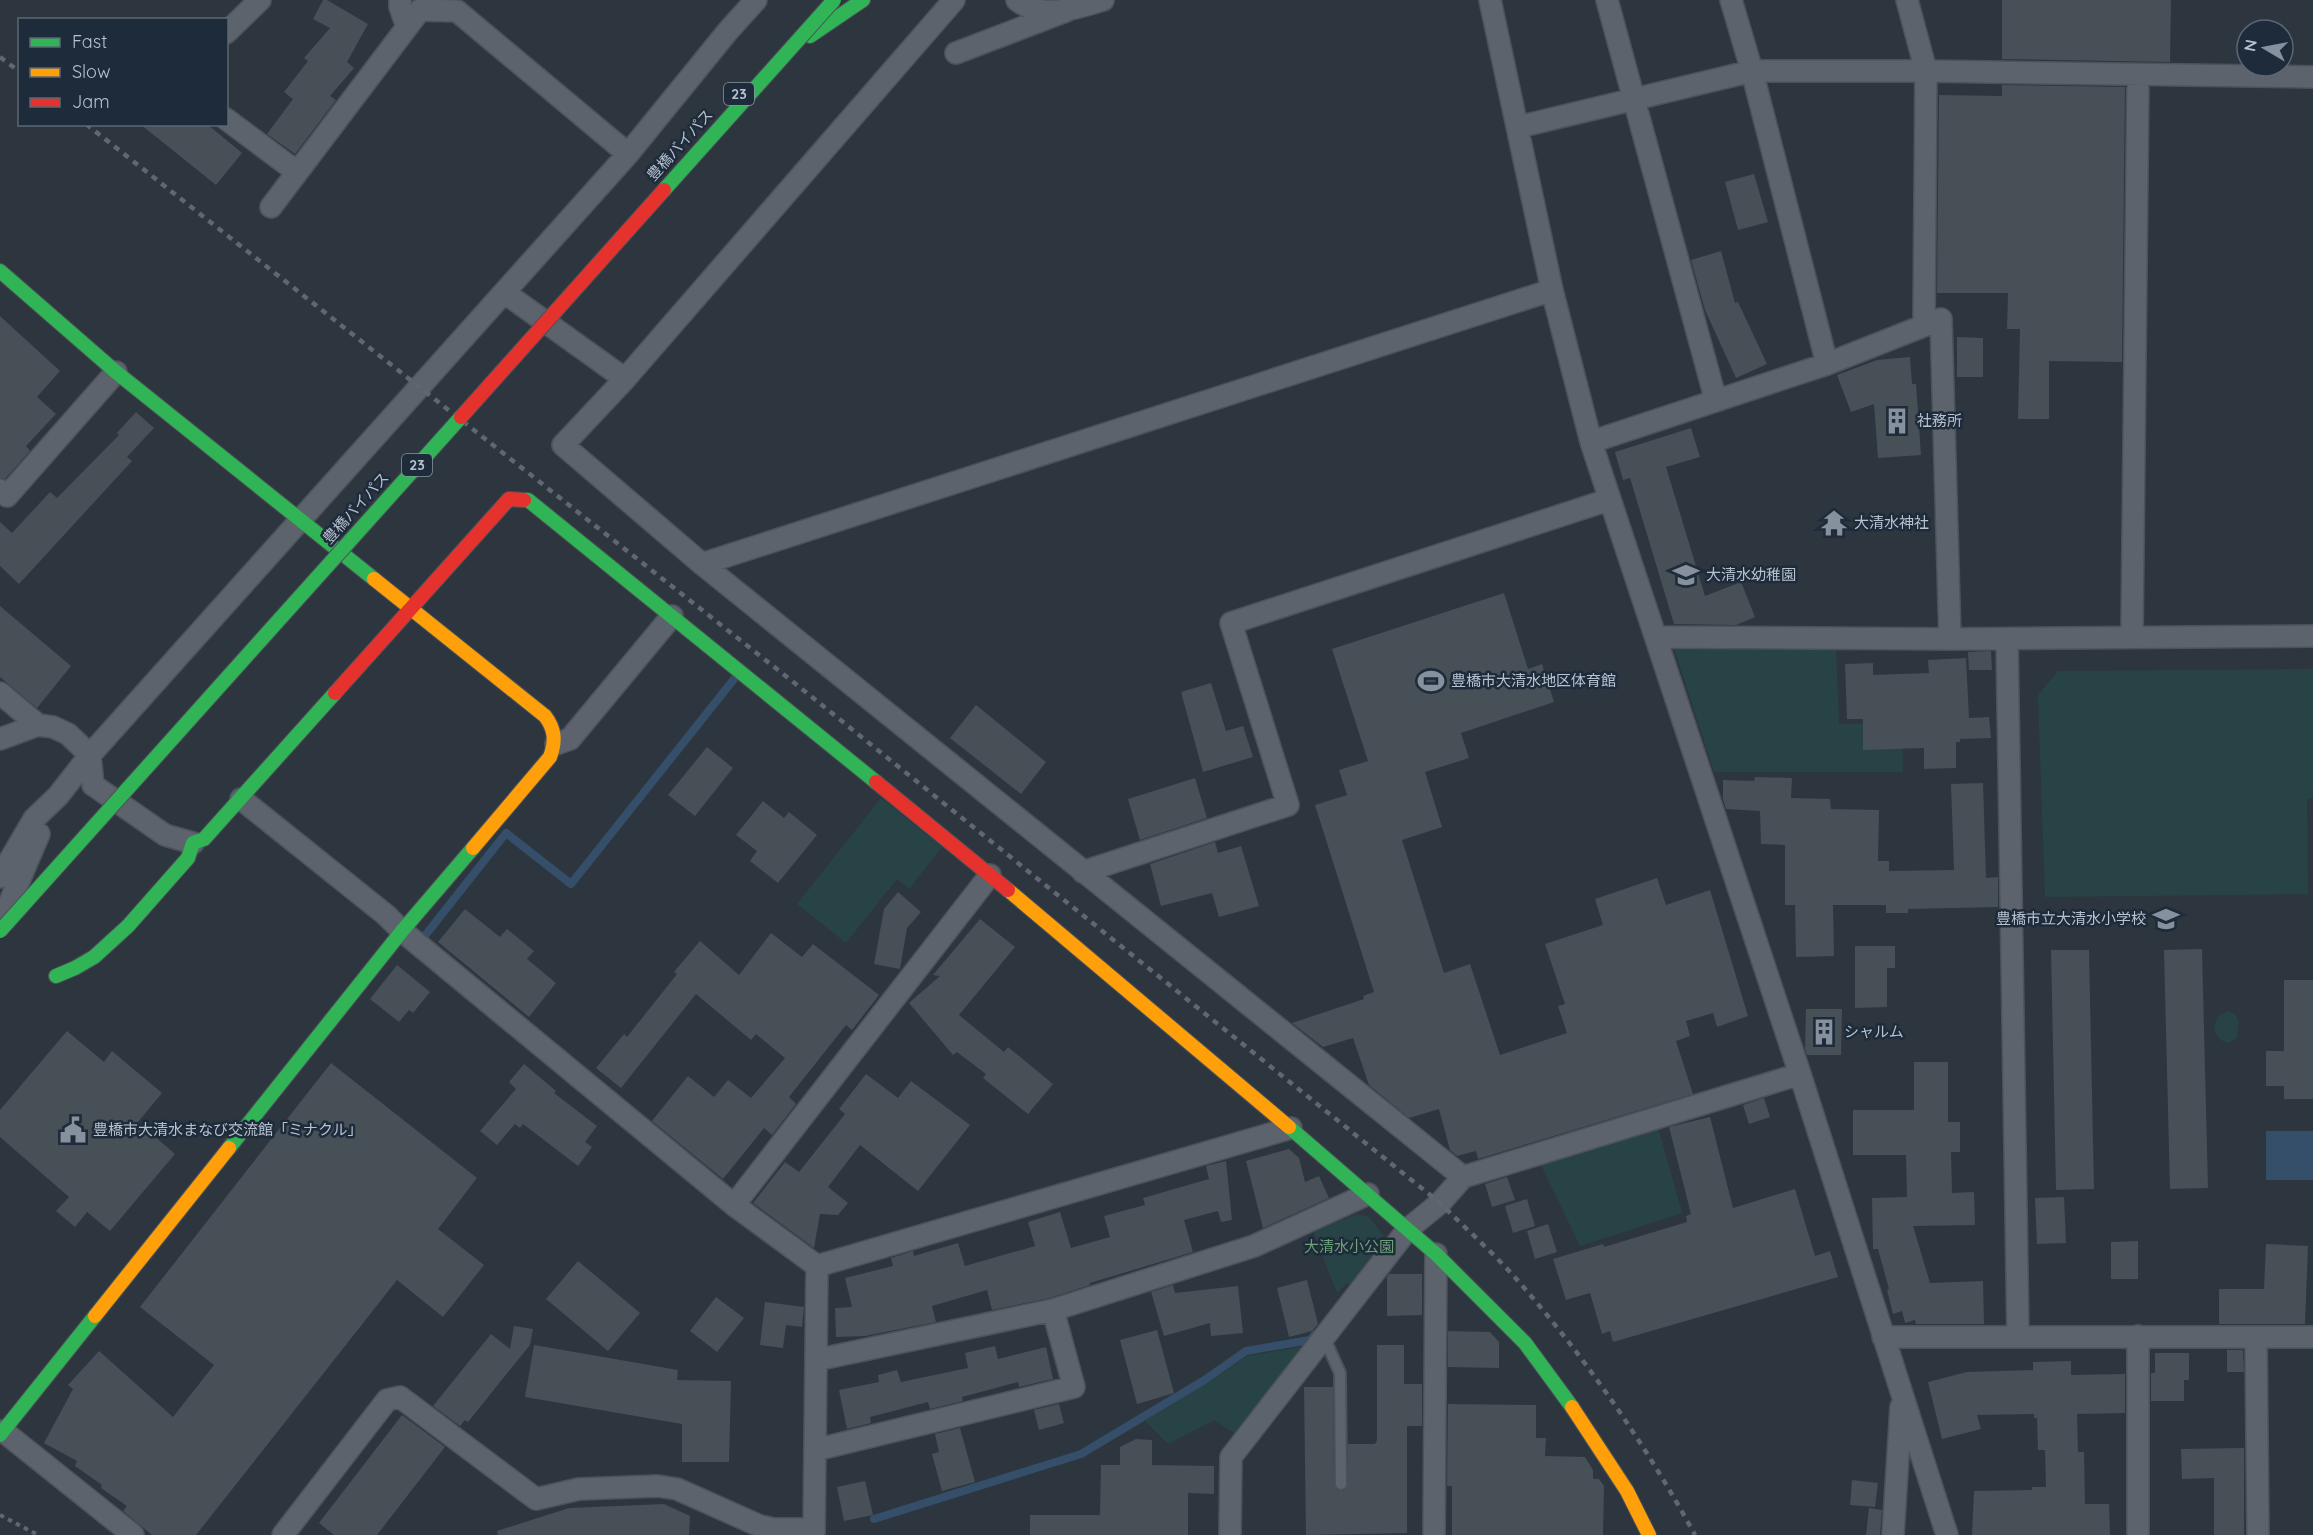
<svg xmlns="http://www.w3.org/2000/svg" width="2313" height="1535" viewBox="0 0 2313 1535" font-family="Quicksand,'Noto Sans JP',sans-serif">
<style>
.green{fill:#284346}
.water{fill:#354f6b}
.lines{fill:none;stroke-linecap:round;stroke-linejoin:round}
.stream{stroke:#354f6b;stroke-width:8}
.building{fill:#474f57}
.lane-casing{stroke:#4c5259;stroke-width:14}
.street-casing{stroke:#4c5259;stroke-width:24}
.fast-casing{stroke:#4c5259;stroke-width:16}
.slow-casing{stroke:#4c5259;stroke-width:16}
.jam-casing{stroke:#4c5259;stroke-width:16}
.path{stroke:#60686f;stroke-width:4;stroke-dasharray:4.5 4.5;stroke-linecap:butt}
.lane{stroke:#5d636c;stroke-width:10}
.street{stroke:#5d636c;stroke-width:21}
.fast{stroke:#30b455;stroke-width:14}
.slow{stroke:#ff9f0a;stroke-width:14}
.jam{stroke:#e5322d;stroke-width:14}
.rail{stroke:#616770;stroke-width:4.5;stroke-dasharray:6 6;stroke-linecap:butt}
.fast-bridge-casing{stroke:#4a515a;stroke-width:16;stroke-linecap:butt}
.jam-bridge-casing{stroke:#4a515a;stroke-width:16;stroke-linecap:butt}
.fast-bridge{stroke:#30b455;stroke-width:14}
.jam-bridge{stroke:#e5322d;stroke-width:14}
.labels{text-anchor:middle;stroke-width:5;stroke-linejoin:round;paint-order:stroke}
.shield{fill:#1e2b3b;stroke:#8994a3;stroke-width:1.5}
.shield-label{font-size:14px;font-weight:bold;fill:#b7c1cf}
.street-label{font-size:15px;fill:#b7c1cf;stroke:#1e2b3b}
.poi-label{font-size:15px;fill:#b7c1cf;stroke:#1e2b3b;text-anchor:start}
.park-label{font-size:15px;fill:#6ca276;stroke:#1e2b3b}
</style>
<rect width="100%" height="100%" fill="#2d363f"/>
<path class="green" d="M 1673,645 L 1836,645 L 1839,724 L 1902,723 L 1903,772 L 1714,772 Z
M 2313,669 L 2313,798 L 2307,799 L 2308,894 L 2045,897 L 2038,695 L 2058,671 Z
M 881,798 L 942,847 L 909,889 L 897,879 L 846,943 L 797,904 Z
M 2228,1011 L 2235,1014 L 2239,1023 L 2237,1037 L 2229,1043 L 2220,1040 L 2214,1030 L 2217,1017 Z
M 1657,1124 L 1682,1213 L 1580,1246 L 1539,1161 Z
M 1357,1214 L 1369,1217 L 1383,1235 L 1381,1249 L 1355,1284 L 1346,1284 L 1337,1293 L 1313,1231 Z
M 1301,1347 L 1303,1351 L 1234,1433 L 1214,1420 L 1168,1444 L 1145,1421 L 1206,1384 L 1247,1356 Z"/>
<path class="water" d="M 2266,1131 L 2313,1131 L 2313,1180 L 2266,1180 Z"/>
<g class="lines">
<path class="stream" d="M 420,942 L 506,833 L 571,884 L 734,679
M 874,1519 L 1081,1454 L 1203,1381 L 1246,1351 L 1310,1340 L 1315,1334"/>
</g>
<path class="building" d="M 323,0 L 327,0 L 368,24 L 347,62 L 354,68 L 330,96 L 336,100 L 295,154 L 267,134 L 293,99 L 284,92 L 308,61 L 304,58 L 330,28 L 313,19 Z
M 2002,0 L 2171,0 L 2170,62 L 2002,59 Z
M 2002,85 L 2125,87 L 2122,362 L 2049,361 L 2049,419 L 2018,419 L 2020,329 L 2007,329 L 2008,293 L 1937,293 L 1939,95 L 2002,96 Z
M 140,124 L 207,124 L 242,153 L 216,185 Z
M 1754,174 L 1768,222 L 1738,230 L 1725,182 Z
M 1721,251 L 1735,303 L 1738,302 L 1767,364 L 1736,378 L 1705,310 L 1691,260 Z
M 0,316 L 60,371 L 37,397 L 56,414 L 26,446 L 30,451 L 5,479 L 0,478 Z
M 1957,337 L 1983,338 L 1983,377 L 1957,377 Z
M 1910,357 L 1912,384 L 1916,384 L 1921,455 L 1878,458 L 1874,404 L 1851,412 L 1837,375 L 1877,360 Z
M 136,412 L 154,428 L 127,457 L 132,461 L 19,584 L 0,566 L 0,522 L 12,533 L 50,492 L 57,498 L 119,435 L 117,433 Z
M 1691,428 L 1700,457 L 1666,467 L 1705,596 L 1741,582 L 1755,617 L 1736,625 L 1674,624 L 1630,478 L 1623,480 L 1615,452 Z
M 1504,593 L 1528,669 L 1542,664 L 1554,702 L 1461,733 L 1469,758 L 1425,772 L 1442,827 L 1402,840 L 1444,973 L 1470,964 L 1500,1055 L 1567,1033 L 1558,1006 L 1565,1004 L 1545,944 L 1603,925 L 1595,899 L 1657,878 L 1666,905 L 1710,890 L 1748,1016 L 1717,1027 L 1713,1013 L 1686,1021 L 1690,1036 L 1676,1041 L 1693,1094 L 1478,1159 L 1476,1151 L 1457,1156 L 1450,1150 L 1439,1109 L 1409,1118 L 1369,1085 L 1353,1038 L 1323,1047 L 1292,1023 L 1364,999 L 1363,996 L 1374,992 L 1315,805 L 1347,795 L 1339,770 L 1368,761 L 1332,649 Z
M 0,606 L 71,666 L 37,708 L 0,677 Z
M 1991,651 L 1992,670 L 1969,670 L 1968,652 Z
M 1966,658 L 1969,718 L 1989,717 L 1991,738 L 1960,739 L 1960,742 L 1956,742 L 1956,768 L 1924,769 L 1924,748 L 1863,750 L 1863,719 L 1847,719 L 1845,664 L 1873,663 L 1873,675 L 1929,673 L 1928,660 Z
M 1211,683 L 1226,731 L 1243,726 L 1253,757 L 1203,772 L 1181,692 Z
M 976,705 L 1046,762 L 1021,794 L 950,738 Z
M 707,747 L 733,768 L 695,816 L 668,795 Z
M 1755,777 L 1792,778 L 1791,798 L 1830,799 L 1831,809 L 1879,810 L 1878,861 L 1889,861 L 1889,871 L 1954,870 L 1951,784 L 1983,783 L 1986,878 L 1998,877 L 1998,907 L 1908,909 L 1908,913 L 1886,913 L 1886,905 L 1833,905 L 1834,956 L 1796,957 L 1795,905 L 1785,905 L 1785,845 L 1761,844 L 1760,811 L 1726,809 L 1723,799 L 1723,780 L 1754,781 Z
M 1195,778 L 1207,818 L 1140,840 L 1128,799 Z
M 763,801 L 784,818 L 789,812 L 817,835 L 778,883 L 750,861 L 757,851 L 736,835 Z
M 1215,842 L 1218,853 L 1241,846 L 1259,906 L 1219,917 L 1212,893 L 1161,906 L 1150,864 Z
M 898,892 L 921,912 L 907,928 L 900,969 L 874,964 L 884,909 Z
M 465,909 L 500,937 L 507,929 L 534,951 L 527,959 L 556,983 L 529,1017 L 438,942 Z
M 980,919 L 1015,947 L 959,1015 L 1004,1052 L 1008,1047 L 1053,1084 L 1028,1114 L 983,1078 L 986,1074 L 957,1052 L 953,1055 L 909,1003 L 940,976 L 933,975 Z
M 771,933 L 802,957 L 813,944 L 879,995 L 852,1030 L 846,1025 L 789,1097 L 796,1104 L 772,1135 L 764,1128 L 723,1179 L 652,1121 L 688,1076 L 714,1097 L 728,1080 L 751,1098 L 785,1058 L 756,1034 L 751,1040 L 696,994 L 621,1088 L 596,1068 L 624,1034 L 627,1037 L 677,974 L 674,972 L 700,941 L 739,975 Z
M 1855,946 L 1895,946 L 1895,968 L 1887,968 L 1887,1007 L 1855,1008 Z
M 2202,949 L 2208,1188 L 2170,1189 L 2164,950 Z
M 2051,950 L 2089,950 L 2094,1189 L 2056,1190 Z
M 397,965 L 430,992 L 413,1013 L 409,1010 L 399,1022 L 370,999 Z
M 2284,980 L 2313,980 L 2313,1099 L 2284,1099 L 2284,1086 L 2266,1086 L 2266,1051 L 2284,1051 Z
M 1806,1009 L 1842,1009 L 1841,1055 L 1807,1055 L 1805,1049 Z
M 67,1031 L 104,1062 L 112,1051 L 162,1093 L 138,1122 L 175,1154 L 110,1231 L 87,1212 L 75,1227 L 56,1211 L 69,1197 L 0,1137 L 0,1110 Z
M 1914,1062 L 1948,1062 L 1948,1122 L 1960,1122 L 1960,1152 L 1951,1152 L 1952,1193 L 1974,1192 L 1975,1225 L 1913,1226 L 1930,1283 L 1983,1281 L 1984,1324 L 1916,1324 L 1915,1320 L 1905,1323 L 1902,1311 L 1893,1314 L 1887,1290 L 1889,1289 L 1878,1249 L 1873,1249 L 1872,1198 L 1907,1197 L 1906,1155 L 1853,1155 L 1853,1110 L 1914,1110 Z
M 331,1063 L 477,1178 L 438,1229 L 484,1265 L 443,1317 L 397,1280 L 196,1535 L 152,1535 L 123,1511 L 127,1506 L 101,1488 L 102,1485 L 75,1466 L 77,1461 L 44,1443 L 73,1389 L 68,1385 L 99,1351 L 173,1417 L 214,1365 L 140,1307 Z
M 524,1064 L 556,1091 L 554,1093 L 597,1126 L 585,1142 L 592,1147 L 578,1166 L 523,1124 L 520,1128 L 515,1124 L 497,1145 L 480,1131 L 516,1089 L 509,1082 Z
M 866,1074 L 898,1098 L 911,1081 L 970,1125 L 918,1191 L 860,1145 L 828,1187 L 848,1203 L 838,1215 L 820,1214 L 814,1248 L 753,1203 L 785,1162 L 799,1172 L 845,1114 L 839,1109 Z
M 1764,1098 L 1770,1117 L 1749,1124 L 1743,1105 Z
M 1710,1117 L 1733,1208 L 1795,1189 L 1815,1256 L 1830,1251 L 1838,1277 L 1613,1342 L 1610,1331 L 1602,1334 L 1590,1293 L 1566,1300 L 1553,1259 L 1603,1244 L 1604,1247 L 1687,1222 L 1686,1216 L 1691,1214 L 1669,1127 Z
M 1289,1149 L 1299,1158 L 1305,1182 L 1319,1176 L 1329,1198 L 1263,1228 L 1246,1161 Z
M 1226,1161 L 1232,1220 L 1221,1222 L 1218,1211 L 1184,1220 L 1193,1252 L 1090,1283 L 1090,1285 L 1050,1298 L 992,1310 L 987,1290 L 932,1306 L 936,1322 L 865,1336 L 836,1337 L 835,1308 L 852,1307 L 845,1278 L 893,1266 L 891,1258 L 913,1251 L 914,1256 L 958,1243 L 965,1266 L 1035,1246 L 1028,1222 L 1060,1212 L 1071,1248 L 1110,1237 L 1104,1216 L 1145,1205 L 1143,1198 L 1209,1179 L 1206,1166 Z
M 1507,1177 L 1515,1200 L 1492,1207 L 1485,1184 Z
M 2064,1197 L 2066,1243 L 2037,1244 L 2035,1198 Z
M 1527,1199 L 1535,1226 L 1513,1233 L 1505,1206 Z
M 1548,1224 L 1557,1252 L 1535,1259 L 1527,1231 Z
M 2138,1241 L 2138,1279 L 2111,1279 L 2111,1242 Z
M 2266,1244 L 2308,1246 L 2305,1324 L 2219,1324 L 2219,1289 L 2264,1289 Z
M 578,1261 L 640,1313 L 608,1351 L 546,1299 Z
M 1389,1274 L 1422,1274 L 1422,1315 L 1387,1316 L 1387,1277 Z
M 1307,1280 L 1318,1324 L 1312,1331 L 1289,1337 L 1277,1288 Z
M 1173,1285 L 1175,1293 L 1238,1286 L 1243,1333 L 1211,1336 L 1210,1323 L 1164,1336 L 1151,1292 Z
M 716,1297 L 744,1318 L 717,1352 L 690,1331 Z
M 765,1302 L 804,1307 L 802,1327 L 786,1325 L 783,1348 L 760,1345 Z
M 514,1326 L 533,1329 L 530,1345 L 468,1422 L 465,1420 L 460,1426 L 433,1406 L 491,1334 L 510,1349 Z
M 1157,1330 L 1174,1393 L 1137,1404 L 1120,1340 Z
M 1448,1331 L 1490,1332 L 1499,1342 L 1499,1368 L 1448,1367 Z
M 534,1345 L 678,1370 L 677,1380 L 731,1381 L 729,1462 L 682,1462 L 682,1424 L 525,1397 Z
M 1377,1345 L 1404,1345 L 1404,1384 L 1422,1384 L 1422,1426 L 1407,1426 L 1407,1533 L 1306,1535 L 1304,1387 L 1333,1387 L 1334,1484 L 1337,1490 L 1344,1491 L 1348,1484 L 1348,1444 L 1375,1444 L 1377,1440 Z
M 995,1346 L 998,1359 L 1046,1347 L 1053,1379 L 1019,1387 L 1018,1382 L 962,1397 L 963,1401 L 930,1409 L 928,1402 L 870,1417 L 871,1423 L 847,1429 L 839,1390 L 879,1382 L 878,1375 L 897,1370 L 901,1382 L 968,1368 L 965,1353 Z
M 2227,1350 L 2243,1350 L 2244,1372 L 2227,1372 Z
M 2155,1353 L 2189,1353 L 2189,1380 L 2184,1380 L 2184,1401 L 2151,1401 L 2151,1373 L 2155,1373 Z
M 2071,1361 L 2071,1375 L 2125,1374 L 2125,1413 L 2077,1414 L 2078,1452 L 2084,1452 L 2085,1504 L 2109,1504 L 2110,1535 L 1972,1535 L 1974,1491 L 2032,1490 L 2032,1487 L 2046,1487 L 2045,1450 L 2038,1450 L 2037,1418 L 2034,1418 L 2034,1414 L 1977,1415 L 1981,1429 L 1942,1439 L 1928,1382 L 1967,1372 L 2033,1370 L 2033,1362 Z
M 1059,1404 L 1064,1423 L 1039,1430 L 1034,1410 Z
M 1448,1404 L 1536,1405 L 1536,1438 L 1546,1438 L 1545,1456 L 1585,1457 L 1593,1470 L 1593,1479 L 1599,1479 L 1604,1486 L 1603,1535 L 1452,1535 L 1452,1486 L 1447,1486 Z
M 402,1415 L 445,1447 L 377,1535 L 334,1535 L 319,1523 Z
M 960,1428 L 975,1482 L 942,1491 L 932,1454 L 939,1452 L 935,1434 Z
M 1136,1439 L 1152,1440 L 1152,1465 L 1214,1466 L 1214,1494 L 1188,1493 L 1188,1535 L 1030,1535 L 1030,1515 L 1100,1515 L 1101,1465 L 1120,1465 L 1120,1447 Z
M 2244,1448 L 2244,1535 L 2214,1535 L 2214,1478 L 2182,1479 L 2181,1449 Z
M 1852,1480 L 1878,1483 L 1875,1507 L 1850,1505 Z
M 865,1481 L 873,1515 L 844,1521 L 837,1487 Z
M 664,1504 L 690,1516 L 689,1535 L 498,1535 L 497,1531 L 569,1508 Z
M 1869,1508 L 1882,1510 L 1880,1535 L 1866,1535 Z"/>
<g class="lines">
<g class="lane-casing">
<path id="lane" d="M 1324,1337 L 1340,1373 L 1341,1484"/>
</g>
<g class="street-casing">
<path id="street" d="M 400,0 L 400,7 L 407,27
M 954,0 L 625,379 L 563,445 L 702,564 L 1463,1177
M 1017,0 C 1042,21 1076,8 1103,0
M 1490,0 L 1552,290 L 1591,442 L 1800,1074 L 1947,1535
M 1607,0 L 1716,401
M 1731,0 L 1752,71 L 1827,364
M 1907,0 L 1926,71 L 1924,325
M 226,33 L 260,0
M 956,53 L 1066,11
M 226,119 L 297,172
M 1518,127 L 1752,71 L 1926,71 L 2313,77
M 271,207 L 420,10 L 457,11 L 628,154
M 505,293 L 625,379
M 1591,442 L 1827,364 L 1941,319 L 1950,639
M 0,490 L 7,496 L 116,372
M 702,564 L 1552,290
M 2132,636 L 2138,76
M 1656,637 L 1950,639 L 2313,636
M 2007,639 L 2018,1337
M 0,693 L 38,725
M 0,739 L 38,725 L 53,727 L 68,734 L 90,755 L 93,785 L 165,835 L 193,843
M 556,744 L 570,739 L 672,616
M 241,799 L 386,915 L 402,931 L 734,1205 L 817,1266 L 814,1535
M 1083,872 L 1288,805 L 1231,623 L 1608,500
M 0,877 L 34,819 L 58,796 L 90,755 L 628,154 L 728,31 L 756,0
M 4,916 L 39,834
M 734,1205 L 990,875
M 817,1266 L 1291,1128
M 2138,1336 L 2138,1535
M 1883,1337 L 2313,1337
M 2256,1337 L 2258,1535
M 816,1360 L 1053,1310 L 1254,1246 L 1368,1194
M 3,1431 L 133,1535
M 815,1450 L 1074,1387 L 1053,1310
M 283,1535 L 387,1400 L 400,1397 L 536,1499 L 579,1489 L 658,1486 L 677,1489 L 760,1526 L 774,1529 L 814,1529
M 1230,1535 L 1231,1457 L 1408,1229 L 1440,1203 L 1463,1177 L 1800,1074
M 1434,1535 L 1436,1254
M 1893,1535 L 1901,1407"/>
</g>
<g class="fast-casing">
<path id="fast" d="M 810,36 L 863,0
M 0,271 L 116,372 L 374,579
M 524,500 L 528,500 L 876,782
M 56,976 L 75,968 L 94,957 L 128,926 L 188,858 L 193,843 L 204,839 L 335,693
M 1289,1127 L 1436,1254 L 1525,1343 L 1572,1407
M 229,1148 L 402,931 L 473,848
M 0,1435 L 95,1316"/>
</g>
<g class="slow-casing">
<path id="slow" d="M 374,579 L 545,716 C 555,729 556,741 550,757 L 473,848
M 1008,890 L 1289,1127
M 95,1316 L 229,1148
M 1572,1407 L 1627,1491 L 1649,1535"/>
</g>
<g class="jam-casing">
<path id="jam" d="M 335,693 L 509,499 L 524,500
M 876,782 L 1008,890"/>
</g>
<path class="path" d="M 0,1515 L 38,1535"/>
<use href="#lane" class="lane"/>
<use href="#street" class="street"/>
<use href="#fast" class="fast"/>
<use href="#slow" class="slow"/>
<use href="#jam" class="jam"/>
<path class="rail" d="M 0,57 L 20,72
M 86,124 L 792,681 L 1440,1203 C 1463,1226 1489,1249 1511,1273 C 1581,1351 1645,1443 1695,1535"/>
<g class="fast-bridge-casing">
<path id="fast-bridge" d="M 664,190 L 834,0
M 0,931 L 461,417"/>
</g>
<g class="jam-bridge-casing">
<path id="jam-bridge" d="M 461,417 L 664,190"/>
</g>
<use href="#fast-bridge" class="fast-bridge"/>
<use href="#jam-bridge" class="jam-bridge"/>
</g>
<defs>
<g id="building-bare" transform="scale(2.07)"><path d="M-4-6H4V6H1V3H-1V6H-4ZM-2.5-4.3h1.7v1.8h-1.7ZM.8-4.3h1.7v1.8H.8ZM-2.5-1h1.7V.8h-1.7ZM.8-1h1.7V.8H.8Z" fill="#87909d" stroke="#1e2b3b" stroke-width="2.5" paint-order="stroke"/></g>
<g id="temple-bare" transform="scale(2.07)"><path d="M0-6L5-2H3V0L6.5 2.5H4V6H1.5V3h-3V6H-4V2.5H-6.5L-3 0V-2H-5Z" fill="#87909d" stroke="#1e2b3b" stroke-width="2.5" paint-order="stroke"/></g>
<g id="school-bare" transform="scale(2.07)"><path d="M0-5L7-2L0 1L-7-2ZM-4 1L0 2.5L4 1V4Q0 6-4 4Z" fill="#87909d" stroke="#1e2b3b" stroke-width="2.5" paint-order="stroke"/></g>
<g id="stadium-bare" transform="scale(2.07)"><path d="M0-5a6.5 5 0 1 0 0 10a6.5 5 0 1 0 0-10ZM-3.5-1.8h7v3.6h-7Z" fill="#87909d" stroke="#1e2b3b" stroke-width="2.5" paint-order="stroke"/></g>
<g id="civic-bare" transform="scale(2.07)"><path d="M-.6-6.5H3V-4.5H.6V-3L4-1V1h2V6H-6V1h2V-1L-.6-3ZM-1.2 2.5V6h2.4V2.5Z" fill="#87909d" stroke="#1e2b3b" stroke-width="2.5" paint-order="stroke"/></g>
</defs>
<g fill-rule="evenodd">
<use href="#building-bare" x="1897" y="421"/>
<use href="#temple-bare" x="1834" y="523"/>
<use href="#school-bare" x="1686" y="575"/>
<use href="#stadium-bare" x="1431" y="681"/>
<use href="#school-bare" x="2166" y="919"/>
<use href="#building-bare" x="1824" y="1032"/>
<use href="#civic-bare" x="73" y="1130"/>
</g>
<g class="labels">
<g class="shield">
<rect x="724" y="83" width="30" height="22" rx="4.5"/>
<rect x="402" y="454" width="30" height="22" rx="4.5"/>
</g>
<g class="shield-label">
<text x="739" y="99">23</text>
<text x="417" y="470">23</text>
</g>
<g class="street-label">
<text transform="translate(680 145) rotate(-48)" y="5">豊橋バイパス</text>
<text transform="translate(356 508) rotate(-48)" y="5">豊橋バイパス</text>
</g>
<g class="poi-label">
<text x="1917" y="426">社務所</text>
<text x="1854" y="528">大清水神社</text>
<text x="1706" y="580">大清水幼稚園</text>
<text x="1451" y="686">豊橋市大清水地区体育館</text>
<text x="2146" y="924" text-anchor="end">豊橋市立大清水小学校</text>
<text x="1844" y="1037">シャルム</text>
<text x="93" y="1135">豊橋市大清水まなび交流館「ミナクル」</text>
</g>
<g class="park-label">
<text x="1349" y="1252">大清水小公園</text>
</g>
</g>
<rect x="18" y="18" width="210" height="108" fill="#1e2b3b" stroke="#5b6776" stroke-width="1.5"/>
<rect x="30" y="38" width="30" height="9" fill="#30b455" stroke="#5b6776" stroke-width="1.5"/>
<text x="72" y="48" font-size="18" fill="#b7c1cf">Fast</text>
<rect x="30" y="68" width="30" height="9" fill="#ff9f0a" stroke="#5b6776" stroke-width="1.5"/>
<text x="72" y="78" font-size="18" fill="#b7c1cf">Slow</text>
<rect x="30" y="98" width="30" height="9" fill="#e5322d" stroke="#5b6776" stroke-width="1.5"/>
<text x="72" y="108" font-size="18" fill="#b7c1cf">Jam</text>
<g transform="translate(2265 48) rotate(280)"><circle r="28" fill="#1e2b3b" stroke="#5b6776" stroke-width="1.5"/>
<path d="M0-4.5L10 22L0 15L-10 22Z" fill="#87909d"/>
<text y="-9" font-size="16" font-weight="bold" text-anchor="middle" fill="#b7c1cf">N</text>
</g>
</svg>
